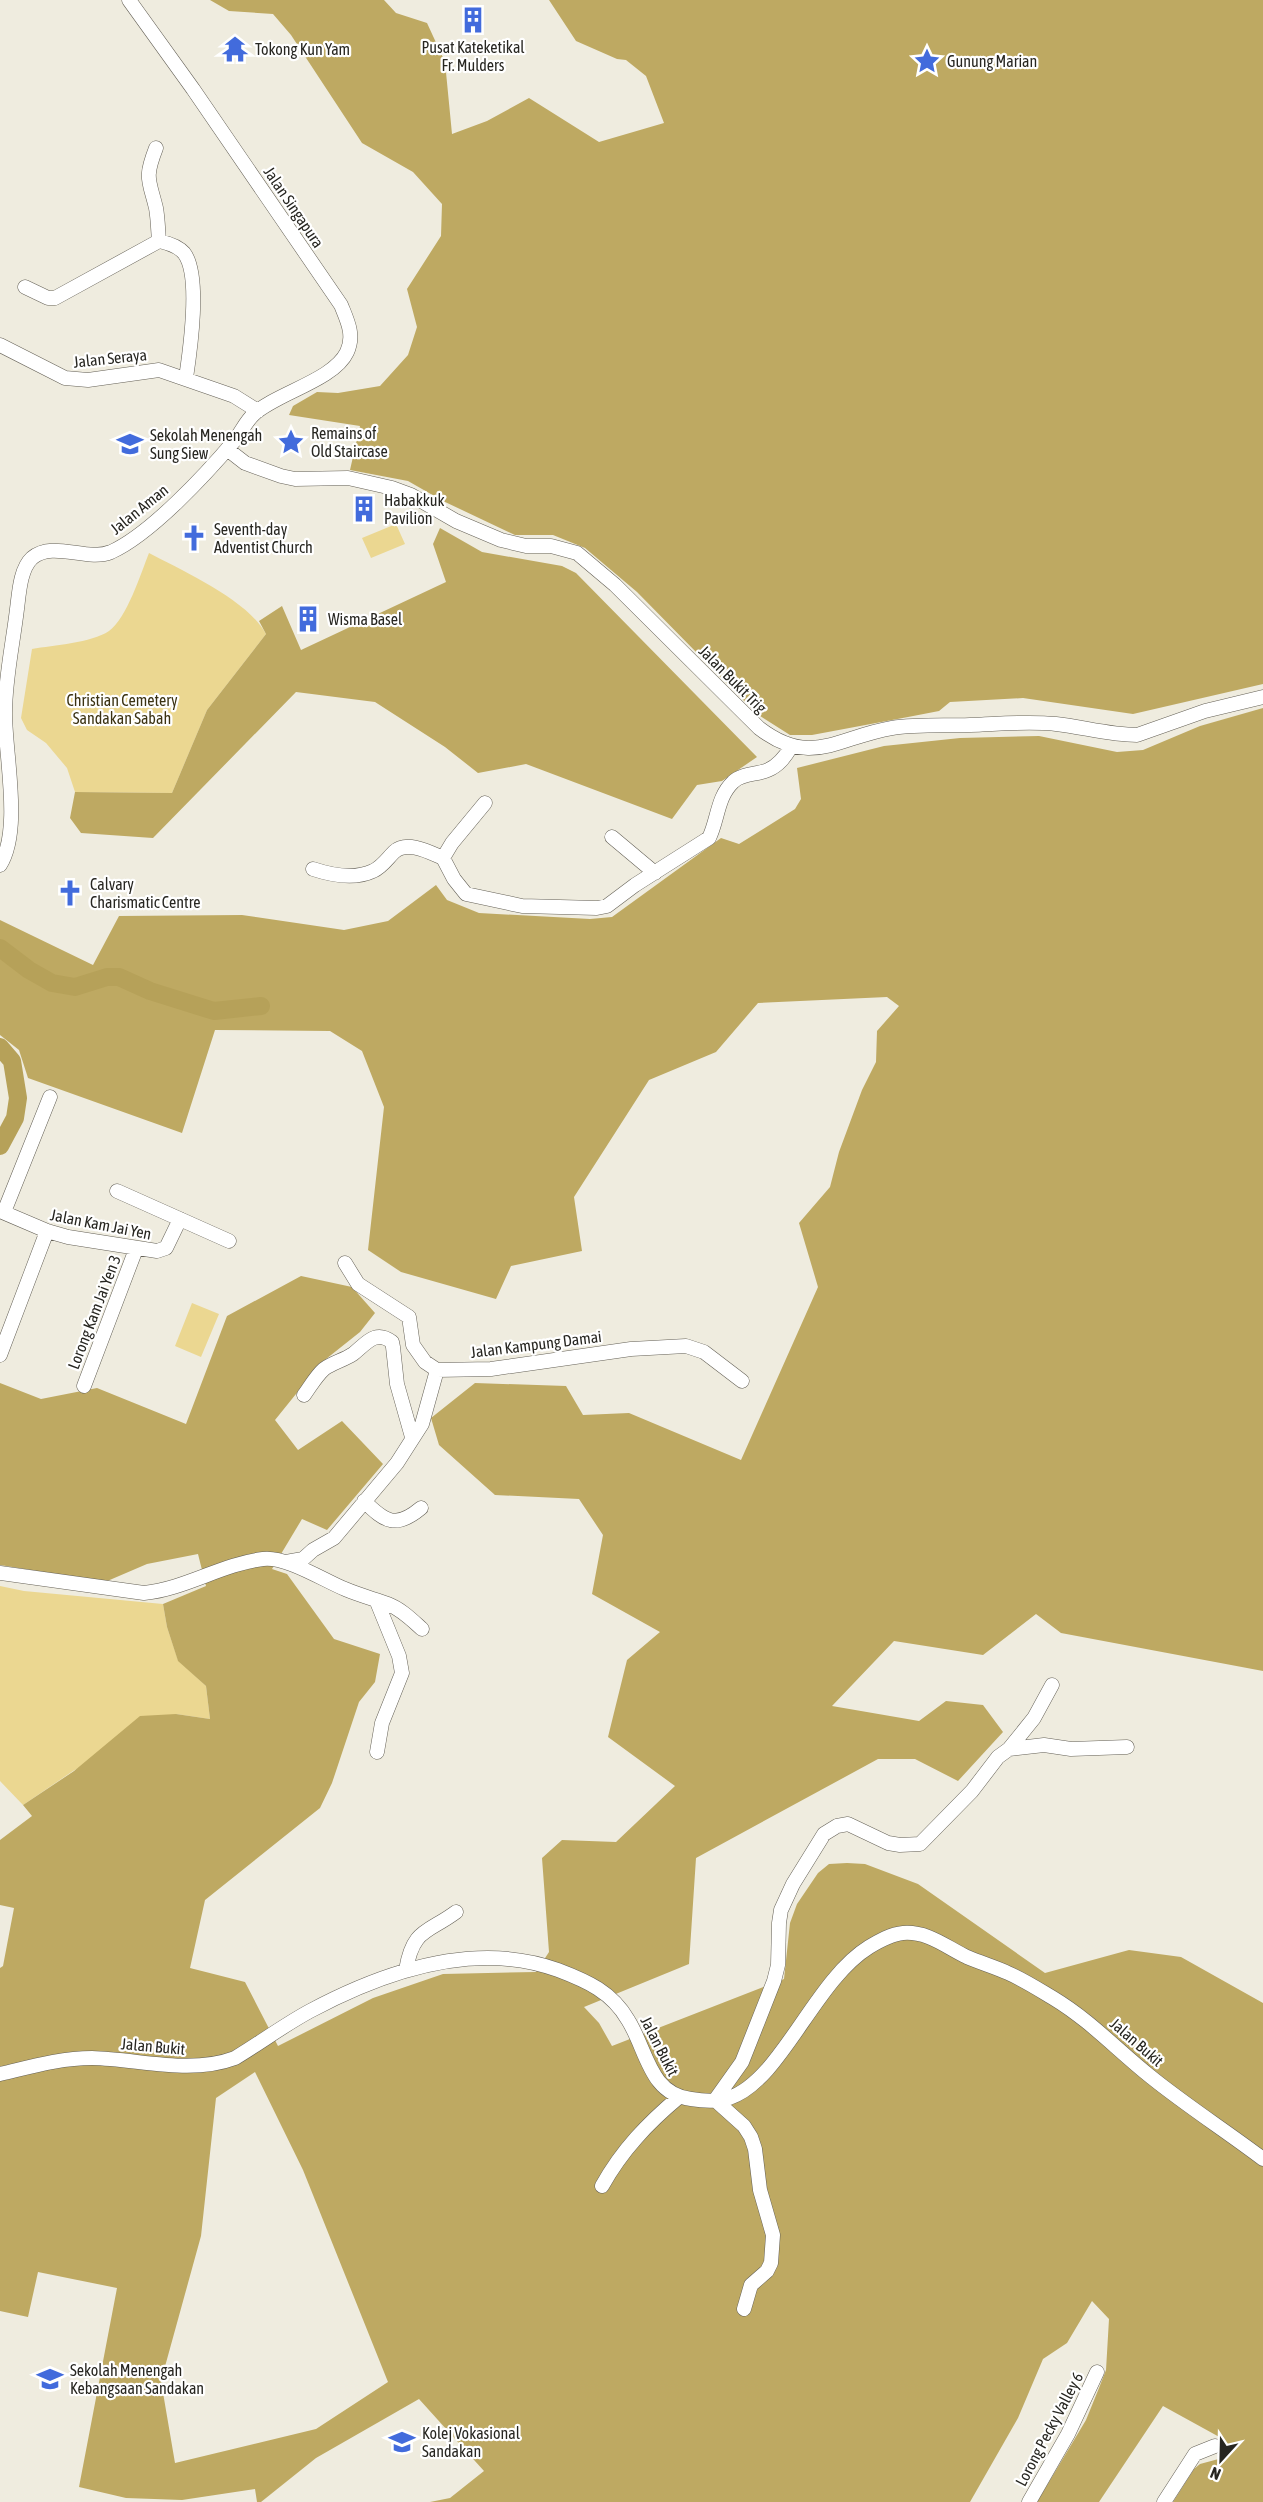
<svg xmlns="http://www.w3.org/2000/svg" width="1263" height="2502" viewBox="0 0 1263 2502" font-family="'Asap Condensed',sans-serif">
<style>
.green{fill:#ebd791}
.forest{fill:#bea962;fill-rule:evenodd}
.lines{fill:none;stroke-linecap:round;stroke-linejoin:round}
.river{stroke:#b6a159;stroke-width:18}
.minor-casing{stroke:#656157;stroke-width:15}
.minor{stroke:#fff;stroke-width:14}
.labels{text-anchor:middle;stroke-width:4.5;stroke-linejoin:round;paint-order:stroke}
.poi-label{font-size:16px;fill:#272621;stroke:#fff;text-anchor:start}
.street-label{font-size:16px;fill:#272621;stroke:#fff}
.park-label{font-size:16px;fill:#3b3212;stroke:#fff}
</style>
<rect width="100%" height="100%" fill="#efecdf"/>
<path class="green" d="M 396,524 L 405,544 L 371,558 L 362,538 Z
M 149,553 C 183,571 248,600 266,634 L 207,710 L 172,793 L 75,792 L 67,768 L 46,743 L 27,730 L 21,718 L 32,649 C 54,645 91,643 109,631 C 127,618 141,573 149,553 Z
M 192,1303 L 219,1314 L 201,1357 L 175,1346 Z
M 0,1586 L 24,1591 L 163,1604 L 167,1627 L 178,1660 L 206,1686 L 210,1719 L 176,1714 L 73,1771 L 23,1805 L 0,1781 Z"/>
<path class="forest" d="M 210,0 L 384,0 L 396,13 L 427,23 L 445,62 L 452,134 L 487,121 L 529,98 L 599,142 L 664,123 L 646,76 L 626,60 L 617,59 L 576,41 L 549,0 L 1263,0 L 1263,684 L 1133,714 L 1023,698 L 950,702 L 939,711 L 908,717 L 812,735 L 790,735 L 757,714 L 637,592 L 585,548 L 553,535 L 515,535 L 443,501 L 408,481 L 350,470 L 360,426 L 289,415 L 293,406 L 317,392 L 338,393 L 380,386 L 408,355 L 417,327 L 407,289 L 441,236 L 442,204 L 413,172 L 362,143 L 291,35 L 273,14 L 229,11 Z
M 440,528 L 482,552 L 562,566 L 576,573 L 757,757 L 722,781 L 697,785 L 672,819 L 526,764 L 478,773 L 445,747 L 375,702 L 296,692 L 153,838 L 81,833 L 70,818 L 75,792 L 172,793 L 207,710 L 266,634 L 259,621 L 282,606 L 301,650 L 446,582 L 433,544 Z
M 1263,708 L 1263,1671 L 1061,1633 L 1036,1614 L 983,1655 L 894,1641 L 832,1706 L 919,1721 L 946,1701 L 983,1705 L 1003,1732 L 958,1781 L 915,1759 L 878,1759 L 696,1858 L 689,1964 L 584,2007 L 599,2023 L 612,2046 L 784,1979 L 790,1923 L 797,1904 L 818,1873 L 829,1864 L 847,1863 L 865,1864 L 918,1884 L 1045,1973 L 1129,1950 L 1181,1957 L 1263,2003 L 1263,2502 L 1173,2502 L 1194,2469 L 1200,2464 L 1226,2457 L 1223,2439 L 1163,2406 L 1099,2502 L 1037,2502 L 1086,2420 L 1099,2388 L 1106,2370 L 1109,2319 L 1092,2301 L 1067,2343 L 1043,2359 L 1018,2418 L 970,2502 L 430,2502 L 450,2498 L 484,2471 L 419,2399 L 316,2458 L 261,2502 L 257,2502 L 255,2489 L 182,2500 L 126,2498 L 79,2487 L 117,2288 L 38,2272 L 28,2317 L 0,2311 L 0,1968 L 3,1966 L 14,1908 L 0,1905 L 0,1840 L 32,1816 L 23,1805 L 74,1771 L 140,1716 L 176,1714 L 210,1719 L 206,1686 L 178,1661 L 167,1627 L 163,1604 L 206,1586 L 198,1554 L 147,1564 L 105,1582 L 0,1565 L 0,1383 L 41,1399 L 97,1388 L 186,1424 L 227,1316 L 301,1276 L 352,1287 L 375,1313 L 360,1332 L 321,1363 L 275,1420 L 298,1450 L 342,1421 L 383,1464 L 327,1530 L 302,1519 L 272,1569 L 287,1574 L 334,1639 L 380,1654 L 375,1682 L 359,1702 L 332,1783 L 320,1808 L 205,1900 L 190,1968 L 245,1982 L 278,2046 L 373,1998 L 443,1974 L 536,1972 L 549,1952 L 542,1858 L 562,1840 L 616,1842 L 675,1786 L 608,1737 L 627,1660 L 660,1632 L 592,1594 L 603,1535 L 579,1499 L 495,1495 L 439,1445 L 431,1418 L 475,1383 L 566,1386 L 583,1415 L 629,1413 L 741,1460 L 818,1287 L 799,1223 L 830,1187 L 839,1152 L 862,1090 L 876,1062 L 877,1031 L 899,1006 L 887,997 L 758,1003 L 716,1052 L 649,1080 L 574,1197 L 582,1251 L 511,1266 L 496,1299 L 401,1272 L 368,1250 L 384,1107 L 362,1051 L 330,1031 L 215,1030 L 182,1133 L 28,1078 L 19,1050 L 0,1035 L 0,920 L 93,965 L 119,916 L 242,915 L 344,930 L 388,921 L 436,885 L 447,900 L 479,913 L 590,919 L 612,917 L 721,838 L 739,844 L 795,809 L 801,799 L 797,768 L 884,746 L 960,738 L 1039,736 L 1117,752 L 1143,750 L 1200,726 ZM 255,2072 L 303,2170 L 388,2382 L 316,2429 L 175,2463 L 161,2381 L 201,2236 L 216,2098 Z"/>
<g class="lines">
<path class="river" d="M 0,948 L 29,970 L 52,983 L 75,987 L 107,977 L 119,977 L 150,991 L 214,1011 L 261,1006
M 0,1047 L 12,1061 L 18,1098 L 15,1118 L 0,1146"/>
<g class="minor-casing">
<path id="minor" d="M 156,148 C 144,179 149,179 156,208 C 158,219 158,230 159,241
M 25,287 L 48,298 L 55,298 L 159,241 C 168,243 178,246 184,253 C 201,275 190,351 186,378
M 0,345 L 65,378 L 88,380 L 159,370 L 234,396 L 258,411
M 227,449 L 245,463 L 281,476 L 295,479 L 348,478 L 392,488 L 411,495 L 456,521 L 501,540 L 526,546 L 551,546 L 577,553 L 615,585 L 759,728 C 811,768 838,737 892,728 C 917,724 944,726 970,725 C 999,724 1027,721 1056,724 C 1083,727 1110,735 1137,735 L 1205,711 L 1263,697
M 485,803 L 452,843 L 443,858 L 454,879 L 466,894 L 522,906 L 597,908 L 607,906 L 635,885 L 709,838 C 718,820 717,797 733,782 C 742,773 757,775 768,770 C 779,765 785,757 791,747
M 612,837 L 655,873
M 0,865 C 22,830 5,755 5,713 C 5,679 13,643 17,609 C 19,594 20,569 32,558 C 53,540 87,562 111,552 C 151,534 207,473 235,440 C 242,431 246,421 254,414 C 277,393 334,380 347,352 C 355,335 347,320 341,305 L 193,89 L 129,0
M 313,869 C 331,875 354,880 373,871 C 382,867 387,859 394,852 C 407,840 429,852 443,858
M 117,1191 L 229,1241
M 0,1211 L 47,1231 L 68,1237 L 157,1251 L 166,1248 L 180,1219
M 4,1212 L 50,1097
M 345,1263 L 358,1284 L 409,1317 L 413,1345 L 425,1362 L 437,1370 L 491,1369 L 631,1349 L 686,1346 L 704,1352 L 742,1381
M 0,1355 L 47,1231
M 84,1386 L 136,1249
M 304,1395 C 310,1387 316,1376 324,1369 C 332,1363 344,1360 353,1354 C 366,1344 375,1329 392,1342 L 393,1347 L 397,1384 L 412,1437
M 364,1501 C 385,1522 396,1529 421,1508
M 286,1562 L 303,1559 L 313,1550 L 334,1538 L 397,1463 L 422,1424 L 437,1370
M 0,1573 L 144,1593 C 185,1589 222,1564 263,1559 C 286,1556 323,1580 345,1589 C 359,1595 374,1599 388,1604 C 401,1609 412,1620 422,1629
M 377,1602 L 399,1656 L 402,1673 L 382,1723 L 377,1752
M 1009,1749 L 1034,1718 L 1052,1685
M 406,1970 C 413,1928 428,1933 456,1912
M 0,2074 C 30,2067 60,2058 92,2058 C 139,2059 190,2075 235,2058 C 260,2043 284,2025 310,2011 C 383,1972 476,1940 558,1970 C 587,1981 612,1992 628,2020 C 647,2050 649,2094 691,2099 C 703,2101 717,2102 729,2098 C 781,2081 814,1981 869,1947 C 879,1941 891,1934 903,1933 C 928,1931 946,1947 967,1957 C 981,1963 995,1967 1008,1973 C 1024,1980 1038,1989 1053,1998 C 1091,2021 1117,2050 1151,2077 C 1187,2106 1226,2131 1263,2159
M 602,2186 C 622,2150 648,2123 679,2097
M 744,2309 L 751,2285 L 767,2271 L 771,2263 L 773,2235 L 760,2190 L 755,2149 L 751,2137 L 744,2126 L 715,2100 L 742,2062 L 774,1981 L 778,1965 L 779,1923 L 781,1910 L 793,1884 L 824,1834 L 837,1826 L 848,1824 L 888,1843 L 900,1845 L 920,1844 L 972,1791 L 998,1757 L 1009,1749 L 1044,1745 L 1071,1749 L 1127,1747
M 1029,2502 L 1068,2434 L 1097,2372
M 1164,2502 L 1195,2454 L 1215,2446"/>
</g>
<use href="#minor" class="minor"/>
</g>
<defs>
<g id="building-bare" transform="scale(2.07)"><path d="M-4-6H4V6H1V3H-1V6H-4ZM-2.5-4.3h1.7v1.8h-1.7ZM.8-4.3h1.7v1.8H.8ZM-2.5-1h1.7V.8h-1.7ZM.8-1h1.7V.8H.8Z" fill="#426bdc" stroke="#fff" stroke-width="2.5" paint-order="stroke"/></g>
<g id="temple-bare" transform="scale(2.07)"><path d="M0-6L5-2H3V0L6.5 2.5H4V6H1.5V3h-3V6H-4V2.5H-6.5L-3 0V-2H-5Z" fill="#426bdc" stroke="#fff" stroke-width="2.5" paint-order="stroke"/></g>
<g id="sight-bare" transform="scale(2.07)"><path d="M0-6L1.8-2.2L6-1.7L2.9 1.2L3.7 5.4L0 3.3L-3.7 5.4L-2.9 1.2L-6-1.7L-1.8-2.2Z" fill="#426bdc" stroke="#fff" stroke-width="2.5" paint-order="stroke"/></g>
<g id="school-bare" transform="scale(2.07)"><path d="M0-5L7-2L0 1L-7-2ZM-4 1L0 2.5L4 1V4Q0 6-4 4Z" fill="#426bdc" stroke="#fff" stroke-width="2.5" paint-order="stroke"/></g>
<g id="church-bare" transform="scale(2.07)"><path d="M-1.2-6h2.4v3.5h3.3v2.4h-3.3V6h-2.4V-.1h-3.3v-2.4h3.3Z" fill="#426bdc" stroke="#fff" stroke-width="2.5" paint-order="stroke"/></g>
<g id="university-bare" transform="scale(2.07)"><path d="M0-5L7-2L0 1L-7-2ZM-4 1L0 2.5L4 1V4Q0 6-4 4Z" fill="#426bdc" stroke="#fff" stroke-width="2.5" paint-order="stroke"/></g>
</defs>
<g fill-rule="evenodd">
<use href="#building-bare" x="473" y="20"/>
<use href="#temple-bare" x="235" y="49"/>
<use href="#sight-bare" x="927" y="61"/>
<use href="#sight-bare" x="291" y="442"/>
<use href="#school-bare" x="130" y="444"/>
<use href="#building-bare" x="364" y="509"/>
<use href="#church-bare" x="194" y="538"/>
<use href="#building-bare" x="308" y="619"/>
<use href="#church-bare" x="70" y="893"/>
<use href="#school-bare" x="50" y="2379"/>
<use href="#university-bare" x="402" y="2442"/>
</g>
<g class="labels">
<g class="poi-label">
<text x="473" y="53" text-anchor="middle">Pusat Kateketikal<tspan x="473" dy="18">Fr. Mulders</tspan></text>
<text x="255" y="55">Tokong Kun Yam</text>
<text x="947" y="67">Gunung Marian</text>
<text x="311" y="439">Remains of<tspan x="311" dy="18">Old Staircase</tspan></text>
<text x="150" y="441">Sekolah Menengah<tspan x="150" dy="18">Sung Siew</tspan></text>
<text x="384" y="506">Habakkuk<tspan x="384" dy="18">Pavilion</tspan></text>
<text x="214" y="535">Seventh-day<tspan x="214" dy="18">Adventist Church</tspan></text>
<text x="328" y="625">Wisma Basel</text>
<text x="90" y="890">Calvary<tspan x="90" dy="18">Charismatic Centre</tspan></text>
<text x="70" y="2376">Sekolah Menengah<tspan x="70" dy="18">Kebangsaan Sandakan</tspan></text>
<text x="422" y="2439">Kolej Vokasional<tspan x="422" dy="18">Sandakan</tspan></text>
</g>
<g class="street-label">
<text transform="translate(294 207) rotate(56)" y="6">Jalan Singapura</text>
<text transform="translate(110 358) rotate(-6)" y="6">Jalan Seraya</text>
<text transform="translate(139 509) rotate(-39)" y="6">Jalan Aman</text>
<text transform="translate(733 679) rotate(45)" y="6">Jalan Bukit Trig</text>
<text transform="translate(101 1224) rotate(11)" y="6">Jalan Kam Jai Yen</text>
<text transform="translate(94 1312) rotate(-69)" y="6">Lorong Kam Jai Yen 3</text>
<text transform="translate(536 1344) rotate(-7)" y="6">Jalan Kampung Damai</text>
<text transform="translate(1137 2042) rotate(41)" y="6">Jalan Bukit</text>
<text transform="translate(153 2046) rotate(5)" y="6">Jalan Bukit</text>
<text transform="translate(660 2046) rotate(63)" y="6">Jalan Bukit</text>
<text transform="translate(1049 2429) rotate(-62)" y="6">Lorong Pecky Valley 6</text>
</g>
<g class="park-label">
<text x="122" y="706">Christian Cemetery<tspan x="122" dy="18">Sandakan Sabah</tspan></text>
</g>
</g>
<g transform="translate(1221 2460) rotate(202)" stroke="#ffffff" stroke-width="4.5" paint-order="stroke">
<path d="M0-4.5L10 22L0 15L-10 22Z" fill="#272621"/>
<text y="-9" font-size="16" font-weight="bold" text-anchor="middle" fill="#272621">N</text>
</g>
</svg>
